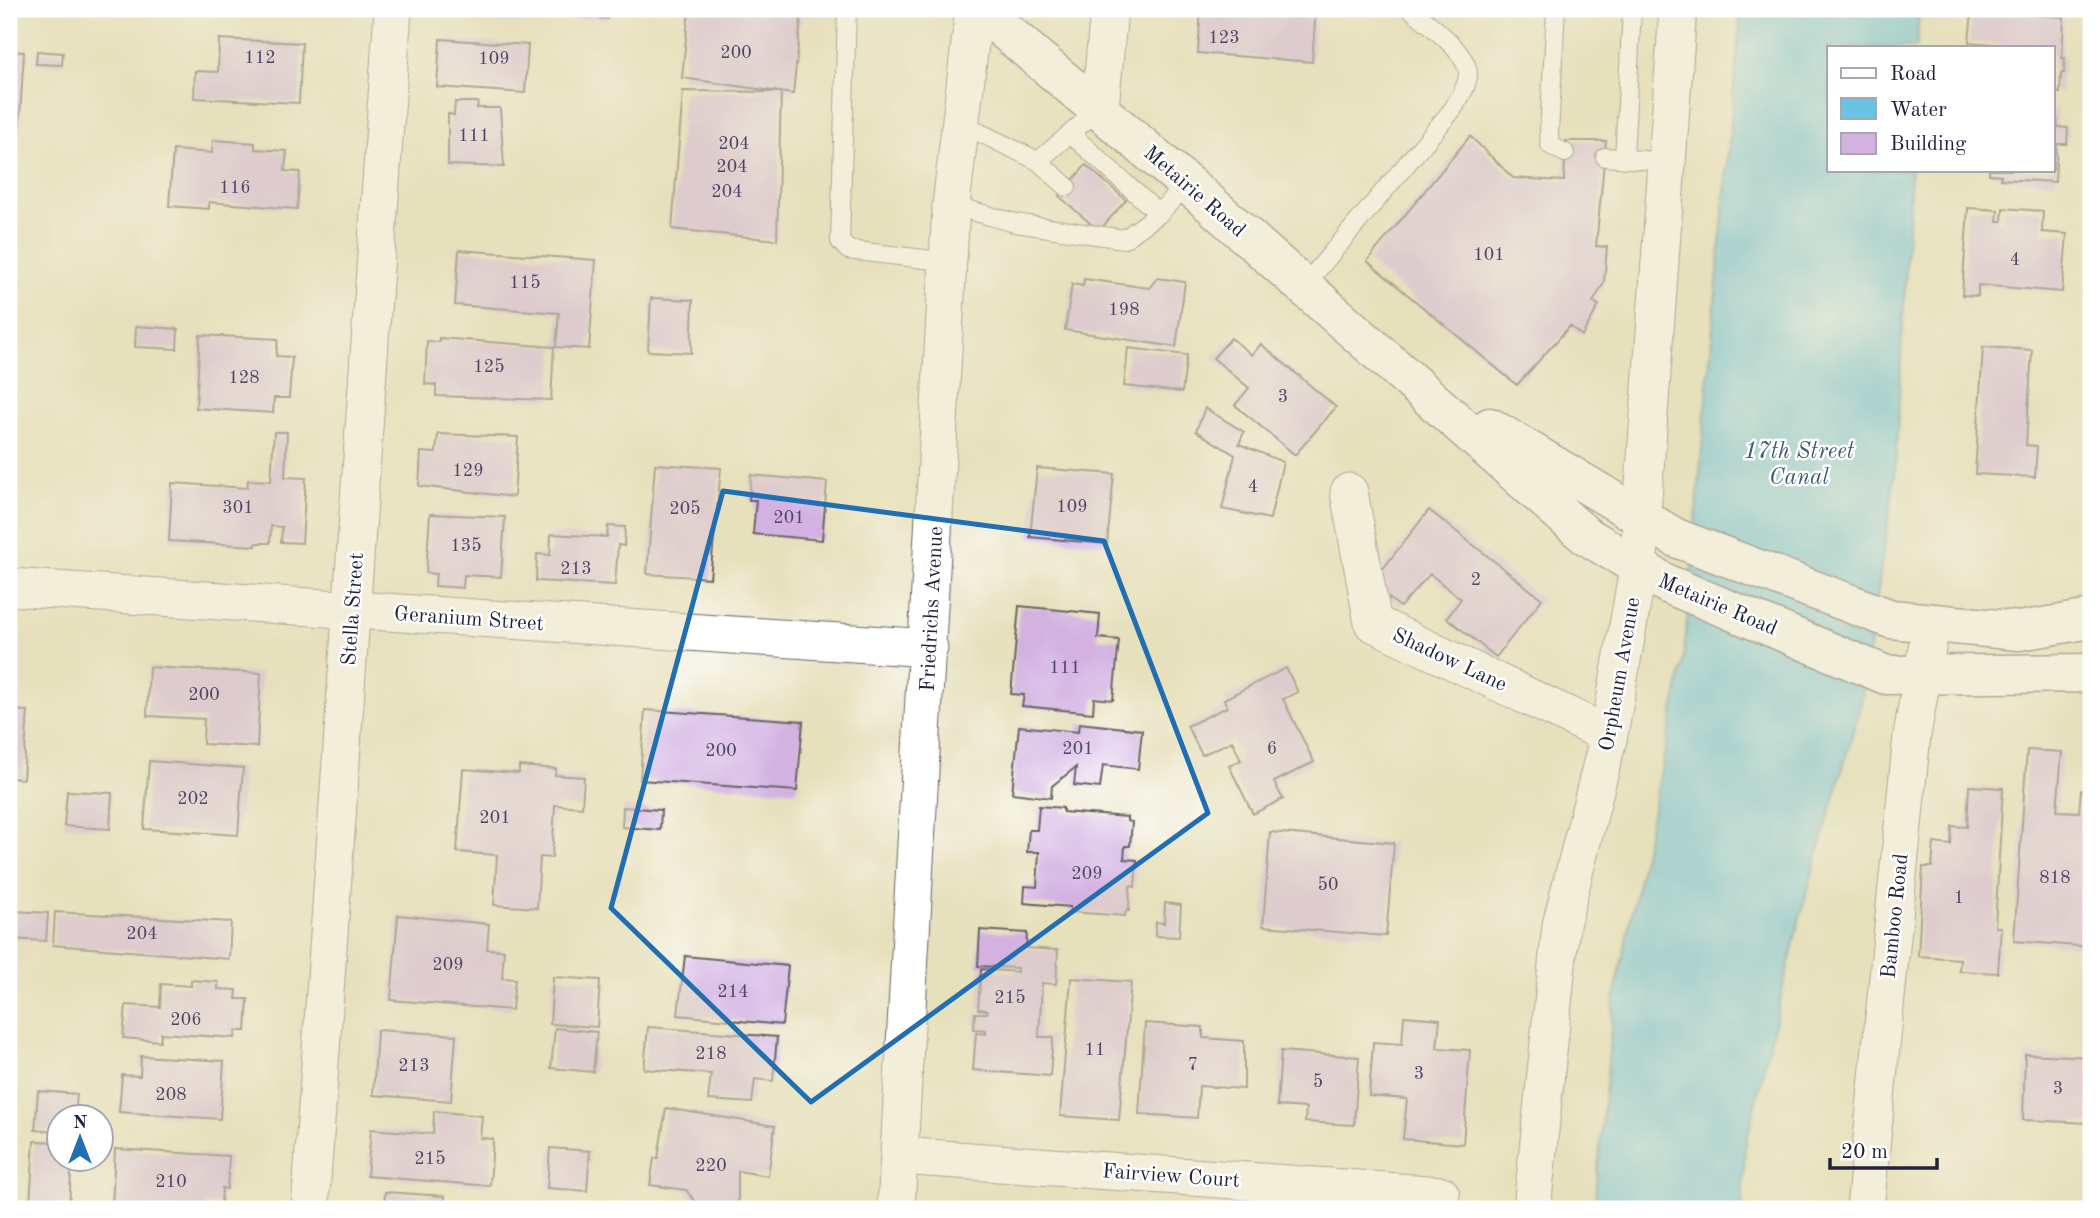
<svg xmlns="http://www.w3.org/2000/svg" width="2100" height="1218" viewBox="0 0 2100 1218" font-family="'Old Standard TT',serif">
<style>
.water{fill:#67c4e5;stroke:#447390;stroke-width:2}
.building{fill:#d3b2e2}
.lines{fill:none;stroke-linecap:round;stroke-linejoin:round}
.lane-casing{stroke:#676468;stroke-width:20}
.street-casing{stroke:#676468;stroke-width:39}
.secondary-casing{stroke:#676468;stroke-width:41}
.lane{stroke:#fff;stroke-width:18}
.street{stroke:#fff;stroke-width:37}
.secondary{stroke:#fff;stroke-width:38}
.marked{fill:none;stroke:#1f6fb2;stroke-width:5;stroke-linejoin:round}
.labels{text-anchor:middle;stroke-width:5;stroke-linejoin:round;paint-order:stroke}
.number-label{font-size:18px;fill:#4e4665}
.street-label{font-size:21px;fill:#22223b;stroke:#fff}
.water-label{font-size:23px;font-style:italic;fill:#3a5b76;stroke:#fff}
</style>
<rect width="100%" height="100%" fill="#fff"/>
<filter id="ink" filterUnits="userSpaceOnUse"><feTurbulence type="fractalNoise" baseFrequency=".0143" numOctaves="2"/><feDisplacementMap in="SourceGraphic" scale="14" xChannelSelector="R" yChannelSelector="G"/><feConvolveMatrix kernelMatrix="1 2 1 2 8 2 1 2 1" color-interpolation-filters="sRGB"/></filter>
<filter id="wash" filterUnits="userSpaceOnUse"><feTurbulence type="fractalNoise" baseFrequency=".00686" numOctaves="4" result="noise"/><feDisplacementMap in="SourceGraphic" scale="28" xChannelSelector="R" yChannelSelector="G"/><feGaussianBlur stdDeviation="1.57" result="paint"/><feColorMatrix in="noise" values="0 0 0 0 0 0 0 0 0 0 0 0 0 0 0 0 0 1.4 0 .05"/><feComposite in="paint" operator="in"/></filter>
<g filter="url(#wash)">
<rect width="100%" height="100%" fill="#e7e0bc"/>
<path class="water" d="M 1741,9 L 1919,9 L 1917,47 L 1829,47 L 1829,170 L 1911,170 L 1895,474 L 1861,704 L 1800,917 L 1745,1147 L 1742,1209 L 1594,1209 L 1614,999 L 1683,664 Z"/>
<g id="blocks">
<path class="building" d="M 565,9 L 607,9 L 607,19 L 564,16 Z
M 689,9 L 802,9 L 793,94 L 682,78 Z
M 1201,9 L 1316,9 L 1312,62 L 1198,53 Z
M 1972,11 L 2064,17 L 2062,58 L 2065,58 L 2064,73 L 2061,73 L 2060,93 L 2053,92 L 2053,47 L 2003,47 L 2003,45 L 1969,42 Z
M 219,39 L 302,43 L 299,103 L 194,98 L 195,71 L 218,72 Z
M 440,39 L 528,45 L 525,93 L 437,87 Z
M 9,51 L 24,52 L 19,132 L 9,131 Z
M 37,51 L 63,53 L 62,65 L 36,64 Z
M 683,91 L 781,92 L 777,240 L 672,229 Z
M 455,102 L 478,102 L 477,108 L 500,108 L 504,167 L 448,165 L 448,114 L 454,115 Z
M 2053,107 L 2056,108 L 2058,127 L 2068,128 L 2067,144 L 2057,144 L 2055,182 L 2000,179 L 2001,175 L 1989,174 L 1989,170 L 2053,170 Z
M 1470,136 L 1513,178 L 1564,181 L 1566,141 L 1606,141 L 1596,246 L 1607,247 L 1604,283 L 1593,302 L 1599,305 L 1582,336 L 1570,326 L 1517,385 L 1367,261 Z
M 213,140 L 255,143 L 255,149 L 287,151 L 285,171 L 300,172 L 297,209 L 209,202 L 209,209 L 169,206 L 173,150 L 212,153 Z
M 1086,165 L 1126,200 L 1099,231 L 1059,196 Z
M 1968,208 L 1998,210 L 1997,221 L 2002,221 L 2003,208 L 2043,211 L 2042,232 L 2067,234 L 2062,292 L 1978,285 L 1978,296 L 1962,295 Z
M 459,250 L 596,260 L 589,349 L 556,347 L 559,313 L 455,305 Z
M 1157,278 L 1185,282 L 1176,347 L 1065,330 L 1072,284 L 1083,286 L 1084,279 L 1149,288 Z
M 651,298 L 693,300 L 691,353 L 648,351 Z
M 136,326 L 178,329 L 177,349 L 135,347 Z
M 200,335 L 278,339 L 276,356 L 292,357 L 289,398 L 274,398 L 273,413 L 196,408 Z
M 439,338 L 554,347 L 551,400 L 436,396 L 436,385 L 425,384 L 427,341 L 439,342 Z
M 1231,338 L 1252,355 L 1261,344 L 1336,407 L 1295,455 L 1235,405 L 1249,388 L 1213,358 Z
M 1983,347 L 2032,350 L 2026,445 L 2037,446 L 2035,477 L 1975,474 Z
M 1128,348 L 1187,355 L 1182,392 L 1124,386 Z
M 1205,408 L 1244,432 L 1239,444 L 1283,462 L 1270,519 L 1222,509 L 1235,455 L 1196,431 Z
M 274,432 L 287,432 L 285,477 L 306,478 L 302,543 L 281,542 L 282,527 L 271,526 L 270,543 L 256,543 L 256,546 L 169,541 L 172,483 L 247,488 L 248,480 L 271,481 Z
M 438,434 L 518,437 L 514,497 L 419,486 L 421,452 L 436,453 Z
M 655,464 L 721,468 L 710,578 L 647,574 Z
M 1037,468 L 1114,474 L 1107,544 L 1030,537 Z
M 751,475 L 827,482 L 822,540 L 753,534 L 756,500 L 749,500 Z
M 1429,510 L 1542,599 L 1496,657 L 1447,618 L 1461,599 L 1430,574 L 1400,607 L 1371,584 Z
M 430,514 L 505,517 L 501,577 L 464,575 L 463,588 L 435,586 L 436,574 L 426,573 Z
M 608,526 L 625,527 L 624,546 L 618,545 L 615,585 L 536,581 L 537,554 L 550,555 L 551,534 L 607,537 Z
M 1019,606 L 1100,614 L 1098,638 L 1119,640 L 1113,700 L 1094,698 L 1093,713 L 1022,706 L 1024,695 L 1011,694 Z
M 149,667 L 261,673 L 257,747 L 203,744 L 204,719 L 147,716 Z
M 1286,668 L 1298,692 L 1283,699 L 1314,762 L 1274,782 L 1283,799 L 1253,814 L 1229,766 L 1241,760 L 1232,741 L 1202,755 L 1187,726 L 1227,707 L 1224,699 Z
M 9,710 L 28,711 L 23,779 L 9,778 Z
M 645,710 L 803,721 L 797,791 L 640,780 Z
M 1079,723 L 1142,730 L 1138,769 L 1103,765 L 1100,788 L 1074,785 L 1076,767 L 1052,786 L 1051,798 L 1012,793 L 1019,726 L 1078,732 Z
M 2027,750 L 2062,752 L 2057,811 L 2079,812 L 2081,790 L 2091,791 L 2091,947 L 2014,941 Z
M 149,761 L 243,768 L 238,835 L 144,829 Z
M 519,766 L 556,769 L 555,775 L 584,777 L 582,807 L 555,805 L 552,858 L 540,857 L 537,908 L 494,905 L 497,855 L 457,852 L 463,769 L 519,773 Z
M 1969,786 L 2003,788 L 1995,927 L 2001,927 L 1998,973 L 1959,971 L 1960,959 L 1918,956 L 1923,867 L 1932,867 L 1934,843 L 1951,845 L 1952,826 L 1967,827 Z
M 67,791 L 112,793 L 110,829 L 64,826 Z
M 1039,806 L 1063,808 L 1063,812 L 1127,817 L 1127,821 L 1132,822 L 1130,846 L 1125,846 L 1124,859 L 1137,860 L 1135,887 L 1130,886 L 1129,911 L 1126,911 L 1125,916 L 1070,912 L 1070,907 L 1024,903 L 1025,886 L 1037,887 L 1039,852 L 1027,852 L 1029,830 L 1037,830 Z
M 623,807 L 661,810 L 660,830 L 622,827 Z
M 1270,832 L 1394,843 L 1386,936 L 1263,926 Z
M 1165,903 L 1181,905 L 1179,937 L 1155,936 L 1156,922 L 1164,923 Z
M 14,911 L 48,913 L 46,941 L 12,939 Z
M 55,912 L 231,922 L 229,959 L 53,945 Z
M 398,915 L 489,924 L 487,949 L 504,950 L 502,978 L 515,979 L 512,1010 L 391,1000 Z
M 980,930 L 1027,933 L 1026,948 L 1058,950 L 1056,984 L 1042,983 L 1039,1037 L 1053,1037 L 1050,1076 L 973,1070 L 976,1033 L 986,1034 L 986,1030 L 974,1029 L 975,1013 L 987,1013 L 988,1010 L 978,1009 L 981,969 L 1017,972 L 1017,968 L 978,966 Z
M 685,956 L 788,966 L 782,1025 L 678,1015 Z
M 553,977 L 600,980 L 597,1027 L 550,1024 Z
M 1071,978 L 1131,982 L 1119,1120 L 1060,1116 Z
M 191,980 L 218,982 L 218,989 L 237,990 L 236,999 L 248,999 L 246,1031 L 236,1031 L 235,1038 L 161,1033 L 160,1041 L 123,1038 L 126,1005 L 160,1007 L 161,984 L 191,986 Z
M 1404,1016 L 1440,1019 L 1437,1048 L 1470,1050 L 1463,1144 L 1403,1139 L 1407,1099 L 1369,1096 L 1373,1042 L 1402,1044 Z
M 1145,1023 L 1203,1027 L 1203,1038 L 1244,1041 L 1244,1089 L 1199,1086 L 1197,1118 L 1139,1114 Z
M 648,1027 L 777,1037 L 773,1081 L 755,1079 L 752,1103 L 708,1100 L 711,1074 L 644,1069 Z
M 555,1028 L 597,1032 L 593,1072 L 551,1068 Z
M 377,1030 L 456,1035 L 451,1101 L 373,1095 Z
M 1281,1051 L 1359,1057 L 1354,1125 L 1305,1122 L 1306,1108 L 1277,1106 Z
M 2025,1054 L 2091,1057 L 2091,1123 L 2023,1120 Z
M 141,1056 L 224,1061 L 220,1119 L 119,1112 L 122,1075 L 140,1076 Z
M 38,1091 L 77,1094 L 75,1116 L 60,1116 L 60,1132 L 35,1130 Z
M 666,1108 L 775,1126 L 768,1176 L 738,1171 L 738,1209 L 701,1209 L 686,1190 L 650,1185 L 654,1158 L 658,1158 Z
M 434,1111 L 482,1116 L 480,1138 L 493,1139 L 490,1186 L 367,1176 L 371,1129 L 433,1134 Z
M 34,1141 L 60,1142 L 60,1158 L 72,1158 L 69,1206 L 30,1203 Z
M 550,1148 L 590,1151 L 587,1191 L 547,1188 Z
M 115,1149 L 229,1156 L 227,1189 L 222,1188 L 221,1204 L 206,1204 L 206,1209 L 112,1209 Z
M 385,1192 L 445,1196 L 444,1209 L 384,1209 Z"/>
</g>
</g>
<g filter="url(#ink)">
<use href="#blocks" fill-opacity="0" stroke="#676468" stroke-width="2"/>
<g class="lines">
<g class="lane-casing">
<path id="lane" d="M 847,9 L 840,241 L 848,250 L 950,262
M 1556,9 L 1549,133 L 1550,145 L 1565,153
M 962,124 L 1038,161 L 1100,108
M 1071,134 L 1159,214
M 1605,157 L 1667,162
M 1624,159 L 1632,9
M 1038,161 L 1067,187
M 951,205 L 1015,223 L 1124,239 L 1159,214 L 1187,184
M 1304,286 L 1453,109 C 1459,98 1468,86 1468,74 C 1468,52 1427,23 1411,9"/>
</g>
<g class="street-casing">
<path id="street" d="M 1100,108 L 1109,9
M 1349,492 L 1373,623 L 1609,735
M 9,587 L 929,648
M 901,1156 L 1441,1195
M 310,1209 L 393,9
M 896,1209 L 951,205 L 974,9
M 1532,1209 L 1561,925 L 1609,735 L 1638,569 L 1678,9
M 1865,1209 L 1912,735 L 1931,625"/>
</g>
<g class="secondary-casing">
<path id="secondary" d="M 979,9 L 1198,193 L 1585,535 L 1667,584 L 1886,675 L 2091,673
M 1490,427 L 1676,538 L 1891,619 L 2019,631 L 2091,619"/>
</g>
<use href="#lane" class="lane"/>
<use href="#street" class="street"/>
<use href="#secondary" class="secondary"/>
</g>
</g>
<path d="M0 0H2100V1218H0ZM 723,491 L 1104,541 L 1208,813 L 811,1102 L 611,908 Z" fill="#e7e0bc" fill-opacity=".55" fill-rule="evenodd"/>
<path class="marked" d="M 723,491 L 1104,541 L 1208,813 L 811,1102 L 611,908 Z"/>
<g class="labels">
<g class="number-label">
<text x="1224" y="43">123</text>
<text x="736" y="58">200</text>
<text x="260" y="63">112</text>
<text x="494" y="64">109</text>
<text x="474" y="141">111</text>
<text x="734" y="149">204</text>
<text x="732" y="172">204</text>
<text x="235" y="193">116</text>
<text x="727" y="197">204</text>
<text x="1489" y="260">101</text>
<text x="2015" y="265">4</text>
<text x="525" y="288">115</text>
<text x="1124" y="315">198</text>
<text x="489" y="372">125</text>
<text x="244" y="383">128</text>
<text x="1283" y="402">3</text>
<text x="468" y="476">129</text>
<text x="1253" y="492">4</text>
<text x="1072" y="512">109</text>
<text x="238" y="513">301</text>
<text x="685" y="514">205</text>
<text x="789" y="523">201</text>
<text x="466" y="551">135</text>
<text x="576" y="574">213</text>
<text x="1476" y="585">2</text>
<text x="1065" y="673">111</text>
<text x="204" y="700">200</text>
<text x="1078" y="754">201</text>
<text x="1272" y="754">6</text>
<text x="721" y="756">200</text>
<text x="193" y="804">202</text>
<text x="495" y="823">201</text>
<text x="1087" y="879">209</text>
<text x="2055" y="883">818</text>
<text x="1328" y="890">50</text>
<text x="1959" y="903">1</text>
<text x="142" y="939">204</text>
<text x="448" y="970">209</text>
<text x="733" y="997">214</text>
<text x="1010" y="1003">215</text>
<text x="186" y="1025">206</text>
<text x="1095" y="1055">11</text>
<text x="711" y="1059">218</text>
<text x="1193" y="1070">7</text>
<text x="414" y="1071">213</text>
<text x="1419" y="1079">3</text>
<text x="1318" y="1087">5</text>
<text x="2058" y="1094">3</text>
<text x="171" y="1100">208</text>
<text x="430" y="1164">215</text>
<text x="711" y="1171">220</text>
<text x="171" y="1187">210</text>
</g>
<g class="street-label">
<text transform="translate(1195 191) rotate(41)" y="7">Metairie Road</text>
<text transform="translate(1718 604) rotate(23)" y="7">Metairie Road</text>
<text transform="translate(352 609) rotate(-86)" y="7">Stella Street</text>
<text transform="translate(931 609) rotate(-87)" y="7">Friedrichs Avenue</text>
<text transform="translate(469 618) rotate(4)" y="7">Geranium Street</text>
<text transform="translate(1450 659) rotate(25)" y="7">Shadow Lane</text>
<text transform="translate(1619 674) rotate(-80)" y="7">Orpheum Avenue</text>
<text transform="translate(1894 916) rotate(-84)" y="7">Bamboo Road</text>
<text transform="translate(1171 1175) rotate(4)" y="7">Fairview Court</text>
</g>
<g class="water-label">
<text x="1799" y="458">17th Street<tspan x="1799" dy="26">Canal</tspan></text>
</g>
</g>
<rect width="2100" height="1218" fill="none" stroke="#fff" stroke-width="35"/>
<rect x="1827" y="46" width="228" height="126" fill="#ffffff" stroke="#a7a7b1" stroke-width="2"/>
<rect x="1841" y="68" width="35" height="10" fill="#ffffff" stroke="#a7a7b1" stroke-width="2"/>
<text x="1890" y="80" font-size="21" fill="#22223b">Road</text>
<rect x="1841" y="98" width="35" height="21" fill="#67c4e5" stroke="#a7a7b1" stroke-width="2"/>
<text x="1890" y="116" font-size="21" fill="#22223b">Water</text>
<rect x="1841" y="133" width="35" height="21" fill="#d3b2e2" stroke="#a7a7b1" stroke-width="2"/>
<text x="1890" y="150" font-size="21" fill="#22223b">Building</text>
<g transform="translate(80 1138)"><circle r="33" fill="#ffffff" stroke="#a7a7b1" stroke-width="2"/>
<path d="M0-5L12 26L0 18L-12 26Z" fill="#1f6fb2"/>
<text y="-10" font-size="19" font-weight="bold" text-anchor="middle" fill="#22223b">N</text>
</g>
<path d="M1830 1158v10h107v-10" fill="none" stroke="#22223b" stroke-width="3.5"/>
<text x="1841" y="1158" font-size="21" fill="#22223b" stroke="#ffffff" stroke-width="5" paint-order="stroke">20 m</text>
</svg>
